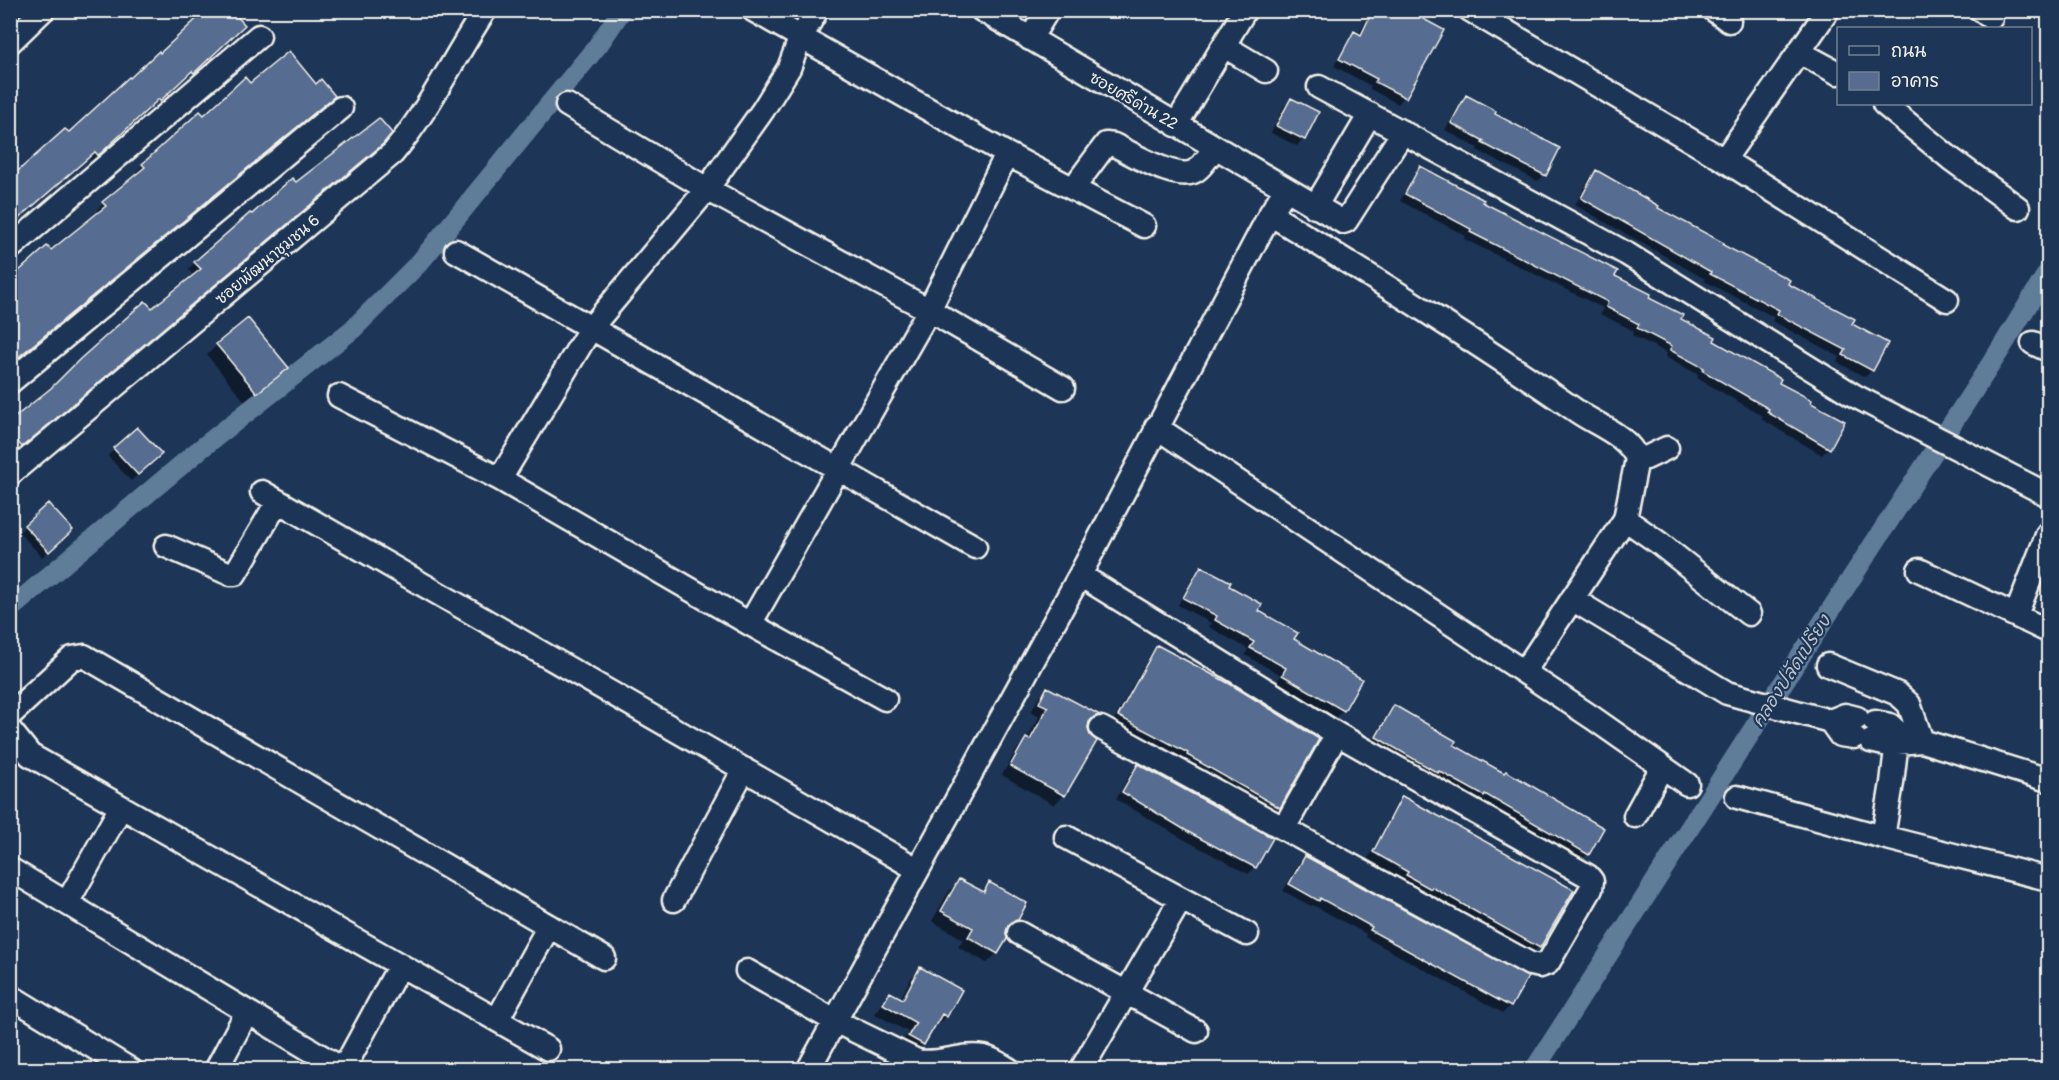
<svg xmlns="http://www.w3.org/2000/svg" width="2059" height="1080" viewBox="0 0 2059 1080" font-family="Pangolin,'Playpen Sans Thai',sans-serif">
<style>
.shadow{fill:#0007}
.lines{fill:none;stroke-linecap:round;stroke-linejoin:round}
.canal{stroke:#5e7b99;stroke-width:20}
.building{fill:#576c90;stroke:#f4f1e8;stroke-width:1.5}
.minor-casing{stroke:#f4f1e8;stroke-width:27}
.minor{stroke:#1d3557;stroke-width:22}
.labels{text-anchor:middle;stroke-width:4.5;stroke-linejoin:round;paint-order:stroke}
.street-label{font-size:16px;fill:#f4f1e8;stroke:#1d3557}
.water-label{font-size:18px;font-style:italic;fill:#b8c2c8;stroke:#1d3557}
</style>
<rect width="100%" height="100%" fill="#1d3557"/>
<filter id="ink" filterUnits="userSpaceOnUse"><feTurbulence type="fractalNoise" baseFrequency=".0167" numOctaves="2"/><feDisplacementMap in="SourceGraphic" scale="12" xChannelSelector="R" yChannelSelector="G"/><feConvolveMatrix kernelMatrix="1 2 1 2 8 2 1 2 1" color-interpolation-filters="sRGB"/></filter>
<g filter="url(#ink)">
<path class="shadow" d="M 1372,10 L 1404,10 L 1424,61 L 1404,97 L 1398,104 L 1370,89 L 1371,86 L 1334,66 L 1348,40 L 1354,33 L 1358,35 Z
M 243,25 L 186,78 L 185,77 L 153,106 L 151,105 L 91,160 L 88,157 L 10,226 L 10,179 L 69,134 Z
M 1466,97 L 1493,115 L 1544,175 L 1538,181 L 1477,150 L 1478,148 L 1445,130 L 1460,104 Z
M 1291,100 L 1317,113 L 1303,139 L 1297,146 L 1271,133 L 1284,106 Z
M 200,113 L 10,363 L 51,252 L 100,213 L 97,209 L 139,174 L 136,172 L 143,165 Z
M 375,150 L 14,452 L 10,447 L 10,423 L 194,276 L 188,269 L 195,263 L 252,216 L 296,184 Z
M 1421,168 L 1613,276 L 1776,384 L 1829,448 L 1822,455 L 1761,419 L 1763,416 L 1697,378 L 1699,375 L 1665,357 L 1667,353 L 1632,335 L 1634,331 L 1600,314 L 1603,308 L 1464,239 L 1466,236 L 1400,201 L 1414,175 Z
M 1596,172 L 1786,284 L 1850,325 L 1872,370 L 1865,377 L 1837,362 L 1840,357 L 1772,321 L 1774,317 L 1704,281 L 1705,279 L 1575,205 L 1589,179 Z
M 217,345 L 276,378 L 246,403 L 207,355 Z
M 114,449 L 153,460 L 131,481 L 108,456 Z
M 26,526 L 65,537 L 42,557 L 19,532 Z
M 1201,567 L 1292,640 L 1360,680 L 1343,710 L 1336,717 L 1277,682 L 1281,675 L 1245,655 L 1248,649 L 1209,627 L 1211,623 L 1178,605 L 1195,574 Z
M 1158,646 L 1279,807 L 1272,814 L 1112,723 L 1151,653 Z
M 1048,688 L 1098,715 L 1087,724 L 1064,795 L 1054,805 L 1002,775 L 1017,749 L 1027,739 L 1039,717 L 1031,712 L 1038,698 Z
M 1395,707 L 1452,745 L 1588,854 L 1581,860 L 1478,800 L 1476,802 L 1371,744 L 1388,714 Z
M 1138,765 L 1255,867 L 1248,874 L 1183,839 L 1116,799 L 1131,772 Z
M 1403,798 L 1538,947 L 1532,954 L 1401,882 L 1403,879 L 1368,859 L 1396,805 Z
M 1305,857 L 1510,1006 L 1503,1013 L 1365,937 L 1366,934 L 1313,905 L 1311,906 L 1283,891 L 1298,864 Z
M 960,880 L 981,893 L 990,884 L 1017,919 L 1006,930 L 997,953 L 987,963 L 958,947 L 963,939 L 932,921 L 949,891 Z
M 920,969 L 959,990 L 946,1016 L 937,1025 L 935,1024 L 923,1044 L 914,1053 L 901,1045 L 908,1032 L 875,1014 L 882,1002 L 890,993 L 900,999 L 911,978 Z"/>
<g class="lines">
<path class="canal" d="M 10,609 L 198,451 L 353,329 L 420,262 L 599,44 L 622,10
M 1534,1070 L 1759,720 L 2000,350 L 2048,272"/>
</g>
<path class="building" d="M 206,10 L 231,10 L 245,25 L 194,73 L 192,71 L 160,101 L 159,99 L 101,153 L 98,155 L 95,152 L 10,226 L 10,178 L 65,129 L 69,132 L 129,77 L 130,78 L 159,51 L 160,53 Z
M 1373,10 L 1407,10 L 1444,30 L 1406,98 L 1375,82 L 1377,79 L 1339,59 L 1354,31 L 1361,35 Z
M 289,51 L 316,84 L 321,79 L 335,96 L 10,364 L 10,279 L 47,246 L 51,250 L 106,206 L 102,202 L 145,167 L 142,164 L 200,111 L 204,115 L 245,77 L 250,83 Z
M 1466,95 L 1496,111 L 1495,114 L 1560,148 L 1546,176 L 1482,143 L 1484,141 L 1451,123 Z
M 1291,98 L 1319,112 L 1305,140 L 1276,126 Z
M 379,118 L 392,133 L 383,144 L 22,447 L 10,433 L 10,421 L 51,388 L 80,359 L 145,301 L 152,308 L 201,269 L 194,262 L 250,213 L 252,214 L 292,178 L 296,182 Z
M 1420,166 L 1484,200 L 1482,202 L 1618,271 L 1615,276 L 1651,294 L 1649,298 L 1683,315 L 1681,319 L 1716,337 L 1714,341 L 1781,379 L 1779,383 L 1812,400 L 1811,403 L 1845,421 L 1830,449 L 1767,412 L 1769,409 L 1703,371 L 1704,368 L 1670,350 L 1672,346 L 1637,328 L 1639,324 L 1606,307 L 1608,302 L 1470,232 L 1471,229 L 1405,194 Z
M 1596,170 L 1659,206 L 1658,208 L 1724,243 L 1723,245 L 1790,280 L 1788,284 L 1855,319 L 1852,324 L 1888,343 L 1873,371 L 1843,355 L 1846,350 L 1777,314 L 1779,310 L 1710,274 L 1711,272 L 1581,198 Z
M 248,318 L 289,368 L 257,393 L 216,344 Z
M 137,427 L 162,454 L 138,475 L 113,448 Z
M 48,503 L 73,530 L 49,552 L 24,525 Z
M 1201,566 L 1231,582 L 1229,586 L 1262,604 L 1259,611 L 1298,633 L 1294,639 L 1362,679 L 1344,711 L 1282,675 L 1286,668 L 1250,648 L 1254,642 L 1215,620 L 1217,616 L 1183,598 Z
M 1157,645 L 1230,684 L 1319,739 L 1280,808 L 1187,755 L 1188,753 L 1118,716 Z
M 1047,687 L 1100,715 L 1094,717 L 1089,722 L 1088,728 L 1090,735 L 1097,741 L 1065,796 L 1010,766 L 1026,738 L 1030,740 L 1048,707 L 1039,703 Z
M 1394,705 L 1456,741 L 1454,745 L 1504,773 L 1506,771 L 1604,828 L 1589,855 L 1485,794 L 1484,796 L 1439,771 L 1438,773 L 1376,737 Z
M 1138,764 L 1273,838 L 1256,868 L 1190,833 L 1122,792 Z
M 1402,796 L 1574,890 L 1540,948 L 1432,887 L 1431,889 L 1406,875 L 1408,872 L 1373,852 Z
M 1305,856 L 1528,977 L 1511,1007 L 1370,930 L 1372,927 L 1320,898 L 1319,901 L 1289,884 Z
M 959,879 L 984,892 L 989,882 L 1027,903 L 1018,920 L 1013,921 L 1008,926 L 1006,933 L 1007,939 L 998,954 L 968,937 L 973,928 L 941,911 Z
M 920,967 L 962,990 L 947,1017 L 942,1014 L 924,1045 L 908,1036 L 916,1023 L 883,1004 L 890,992 L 903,999 Z"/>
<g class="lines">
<g class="minor-casing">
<path id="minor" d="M 753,10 L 1007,154 L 1144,226
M 982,10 L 1343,222 L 1346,221 L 1403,132
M 1470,10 L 1724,160 L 1947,300
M 1714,10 L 1729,21
M 1981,10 L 1991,18
M 1030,39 L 1048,10
M 10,42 L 43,10
M 1224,46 L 1266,71
M 1799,52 L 1838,73
M 1319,87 L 1627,254 L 1855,396 L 2048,495
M 1884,104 L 1951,159 L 2018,208
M 567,105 L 707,189 L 929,310 L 1063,388
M 1176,125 L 1245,10
M 1724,160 L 1828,10
M 1080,179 L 1106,144 L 1114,145 C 1132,153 1174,180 1193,172 C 1201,169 1209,155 1215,148
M 1315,207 L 1370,114
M 1270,214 C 1374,278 1477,342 1578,412 C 1597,425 1629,436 1637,459 L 1625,519 L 1659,543 L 1749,614
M 10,248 L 259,36
M 456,251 L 975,547
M 2033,343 L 2048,350
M 10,382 L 341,108
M 339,396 L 500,479 L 750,624 L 885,699
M 1156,427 L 1593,718 L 1687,784
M 1637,459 L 1646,458 L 1667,448
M 10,474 L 393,153 C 429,110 454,57 485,10
M 500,479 L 590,329 L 707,189 L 763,110 L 789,68 L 800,39 L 817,10
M 262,492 L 917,869
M 166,546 L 230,574 L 235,574 L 278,501
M 1919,570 L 2048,631
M 1080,575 L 1337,734 L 1588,876 L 1592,881 L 1591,889 L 1548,963 L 1540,966 L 1530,964 L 1101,728
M 1572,599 L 1727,693 L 1830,721 L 1845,715 L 1857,718
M 2016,615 L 2048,533
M 750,624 L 929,310 L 1007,154
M 1828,665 L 1898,694 L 1909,704 L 1922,741
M 1524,672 L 1625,519
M 10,715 L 72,658 L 84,656 L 604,958
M 1830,721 L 1840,735 L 1854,737
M 1875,722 L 1890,725 L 1907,741
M 10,730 L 30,755 L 548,1049
M 1871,741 L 1884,744 L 1922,741 L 2048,780
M 1737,797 L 1883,837 L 1892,783 L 1898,732
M 1635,816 L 1662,767
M 1284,828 L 1337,734
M 1066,837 L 1247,934
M 1883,837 L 2048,879
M 10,869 L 344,1070
M 674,900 L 744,769
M 67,903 L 121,807
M 1019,933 L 1196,1031
M 747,971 L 835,1021 L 917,1061 C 940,1065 962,1053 984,1057 C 993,1059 1002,1065 1010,1070
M 10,996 L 131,1070
M 497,1020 L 549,926
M 216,1070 L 247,1012
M 343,1070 L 400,965
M 808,1070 L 1080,575 L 1270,214 L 1286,189
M 1081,1070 L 1181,899"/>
</g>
<use href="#minor" class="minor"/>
</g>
</g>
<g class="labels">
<g class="street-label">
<text transform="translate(1134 100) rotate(30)" y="6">ซอยศรีด่าน 22</text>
<text transform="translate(267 259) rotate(-40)" y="6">ซอยพัฒนาชุมชน 6</text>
</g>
<g class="water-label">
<text transform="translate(1791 671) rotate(-57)" y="6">คลองปลัดเปรียง</text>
</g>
</g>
<rect width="2059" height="1080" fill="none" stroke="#1d3557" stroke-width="36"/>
<rect x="18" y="18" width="2023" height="1044" fill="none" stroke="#f4f1e8" stroke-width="2" filter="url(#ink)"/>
<rect x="1837" y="27" width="195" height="78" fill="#1d3557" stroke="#738091" stroke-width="1.5"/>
<rect x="1849" y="46" width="30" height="9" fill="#1d3557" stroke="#738091" stroke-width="1.5"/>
<text x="1891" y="57" font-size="18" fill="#f4f1e8">ถนน</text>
<rect x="1849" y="72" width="30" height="18" fill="#576c90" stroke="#738091" stroke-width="1.5"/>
<text x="1891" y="87" font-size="18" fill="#f4f1e8">อาคาร</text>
</svg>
